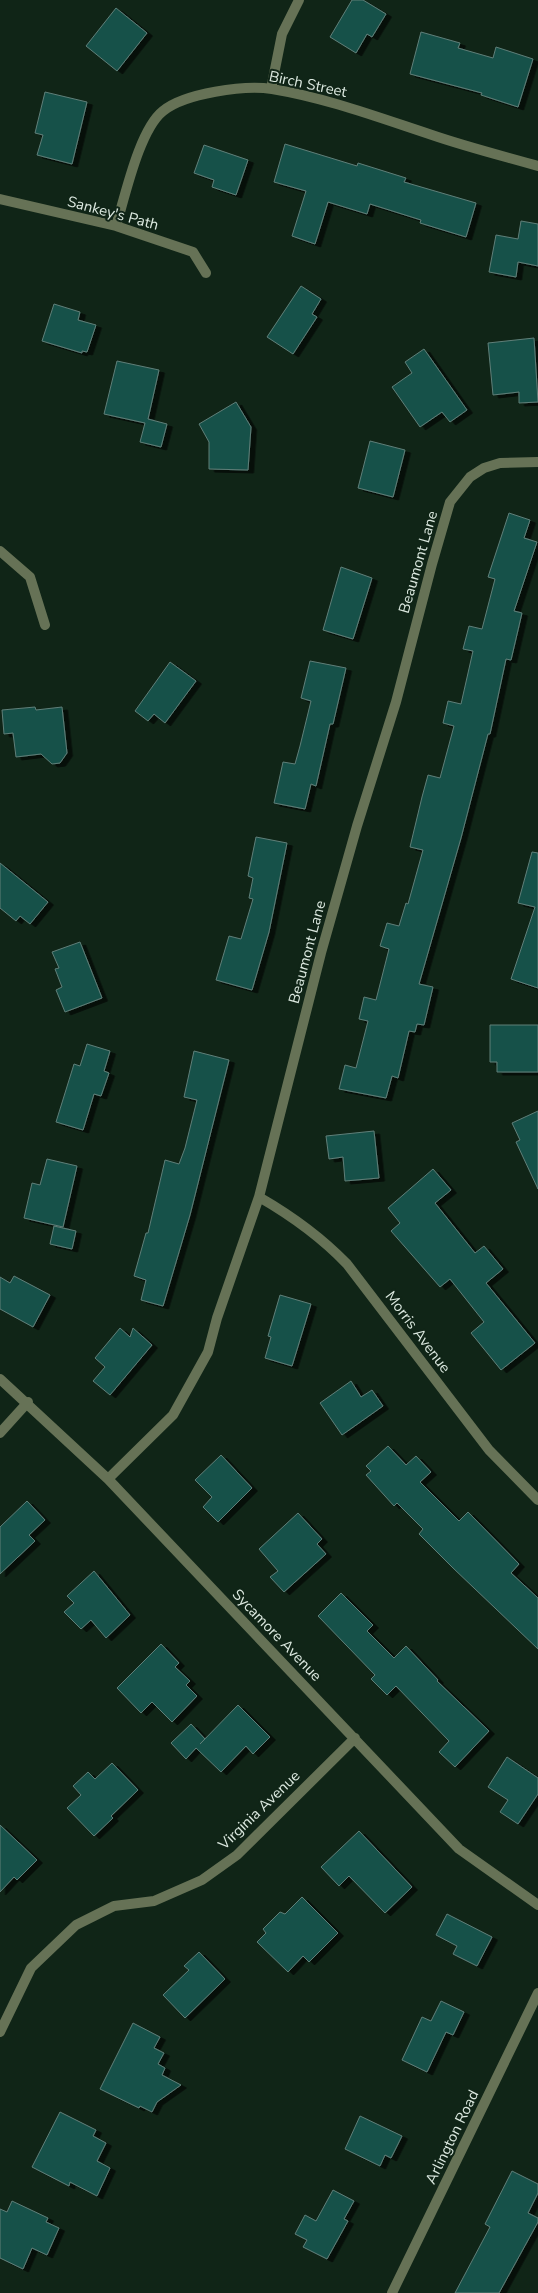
<svg xmlns="http://www.w3.org/2000/svg" width="538" height="2293" viewBox="0 0 538 2293" font-family="'Nunito Sans',sans-serif">
<style>
.building{fill:#195149;stroke:#5f7f79;filter:url(#shadow)}
.lines{fill:none;stroke-linecap:round;stroke-linejoin:round}
.street{stroke:#667256;stroke-width:10}
.labels{text-anchor:middle;stroke-width:4;stroke-linejoin:round;paint-order:stroke}
.street-label{font-size:15px;fill:#dce9e0;stroke:#102517}
</style>
<defs>
<filter id="shadow"><feDropShadow dx="5.5" dy="3" stdDeviation="0" flood-color="#0009"/></filter>
</defs>
<rect width="100%" height="100%" fill="#102517"/>
<path class="building" d="M 352,0 L 363,0 L 386,14 L 372,37 L 367,34 L 356,53 L 330,37 Z
M 116,8 L 147,33 L 117,71 L 86,46 Z
M 421,32 L 460,43 L 458,48 L 493,58 L 496,47 L 533,59 L 518,107 L 481,95 L 482,93 L 410,74 Z
M 45,92 L 87,102 L 72,164 L 37,155 L 43,135 L 35,133 Z
M 285,144 L 357,166 L 358,163 L 406,178 L 404,182 L 476,203 L 466,237 L 420,223 L 421,220 L 370,204 L 367,214 L 328,202 L 315,244 L 292,236 L 306,191 L 274,182 Z
M 204,145 L 248,160 L 236,195 L 212,187 L 214,180 L 194,173 Z
M 521,221 L 538,224 L 538,266 L 518,262 L 516,277 L 489,272 L 496,235 L 518,239 Z
M 301,286 L 321,299 L 312,314 L 317,317 L 293,354 L 267,337 Z
M 54,304 L 80,312 L 78,320 L 96,325 L 87,352 L 82,351 L 82,353 L 42,341 Z
M 534,338 L 538,402 L 519,403 L 519,392 L 493,395 L 488,343 Z
M 424,349 L 467,410 L 450,422 L 442,412 L 420,427 L 392,387 L 412,373 L 405,362 Z
M 117,361 L 159,370 L 148,419 L 167,424 L 161,447 L 140,442 L 145,423 L 104,414 Z
M 236,402 L 251,427 L 248,470 L 209,469 L 209,442 L 199,424 Z
M 370,441 L 405,450 L 393,497 L 358,488 Z
M 509,513 L 530,520 L 524,538 L 537,542 L 514,611 L 522,613 L 511,660 L 506,659 L 490,734 L 488,734 L 461,838 L 419,984 L 433,987 L 424,1025 L 417,1024 L 415,1032 L 409,1031 L 398,1078 L 392,1076 L 386,1098 L 339,1089 L 345,1065 L 356,1068 L 368,1021 L 359,1019 L 364,997 L 376,1000 L 389,949 L 380,946 L 387,923 L 399,926 L 406,903 L 408,904 L 423,850 L 410,847 L 422,797 L 428,775 L 440,778 L 454,726 L 443,723 L 448,701 L 461,704 L 473,651 L 463,649 L 469,626 L 482,629 L 495,579 L 488,577 Z
M 341,567 L 372,578 L 353,639 L 323,630 Z
M 310,661 L 346,668 L 333,724 L 330,724 L 316,786 L 311,784 L 305,809 L 274,803 L 283,762 L 295,764 L 300,746 L 311,701 L 301,698 Z
M 170,662 L 196,681 L 165,723 L 154,714 L 148,721 L 135,711 Z
M 35,707 L 36,710 L 62,707 L 67,753 L 60,763 L 52,764 L 41,754 L 16,757 L 13,733 L 4,734 L 2,710 Z
M 256,837 L 287,843 L 269,932 L 252,990 L 216,980 L 229,936 L 241,939 L 253,899 L 249,898 L 253,878 L 248,876 Z
M 532,852 L 538,853 L 538,988 L 511,979 L 535,907 L 518,903 Z
M 0,863 L 48,902 L 30,924 L 20,916 L 16,921 L 0,908 Z
M 80,942 L 102,998 L 65,1012 L 56,990 L 62,987 L 55,969 L 59,968 L 52,952 Z
M 490,1025 L 538,1025 L 538,1072 L 497,1072 L 497,1062 L 490,1062 Z
M 87,1044 L 110,1051 L 104,1071 L 109,1073 L 101,1096 L 94,1094 L 83,1130 L 56,1122 L 74,1064 L 80,1066 Z
M 194,1051 L 229,1060 L 190,1215 L 163,1306 L 141,1300 L 146,1280 L 134,1276 L 146,1233 L 148,1233 L 165,1160 L 179,1164 L 185,1148 L 197,1100 L 184,1097 Z
M 538,1111 L 538,1189 L 516,1142 L 520,1140 L 512,1123 Z
M 374,1131 L 379,1178 L 345,1181 L 343,1157 L 329,1159 L 326,1136 Z
M 47,1159 L 77,1166 L 63,1227 L 24,1218 L 32,1183 L 40,1185 Z
M 433,1169 L 451,1190 L 435,1203 L 475,1253 L 484,1246 L 503,1269 L 486,1283 L 535,1343 L 501,1370 L 471,1333 L 484,1322 L 450,1279 L 440,1287 L 391,1231 L 400,1223 L 388,1208 Z
M 54,1226 L 76,1231 L 72,1249 L 50,1244 Z
M 14,1276 L 50,1295 L 33,1327 L 0,1309 L 0,1277 L 10,1283 Z
M 280,1295 L 311,1304 L 292,1366 L 265,1358 L 271,1337 L 268,1336 Z
M 120,1328 L 130,1337 L 133,1328 L 152,1345 L 110,1395 L 93,1381 L 105,1367 L 95,1358 Z
M 351,1381 L 361,1397 L 372,1390 L 383,1406 L 342,1435 L 320,1403 Z
M 388,1446 L 406,1465 L 416,1456 L 431,1472 L 420,1482 L 459,1521 L 468,1512 L 519,1564 L 511,1573 L 538,1598 L 538,1649 L 453,1568 L 419,1534 L 423,1529 L 397,1503 L 394,1506 L 366,1475 L 371,1471 L 366,1466 Z
M 221,1455 L 252,1488 L 218,1522 L 203,1507 L 212,1497 L 195,1480 Z
M 27,1501 L 45,1520 L 29,1535 L 35,1541 L 0,1574 L 0,1527 Z
M 298,1513 L 322,1539 L 317,1544 L 326,1554 L 284,1592 L 270,1577 L 278,1571 L 259,1549 Z
M 94,1571 L 130,1615 L 106,1638 L 91,1620 L 81,1629 L 64,1612 L 74,1603 L 67,1596 Z
M 341,1593 L 373,1625 L 367,1631 L 394,1658 L 406,1646 L 438,1680 L 437,1681 L 489,1731 L 455,1767 L 439,1752 L 449,1741 L 396,1686 L 387,1695 L 371,1679 L 375,1675 L 318,1616 Z
M 161,1644 L 179,1663 L 175,1667 L 190,1681 L 186,1685 L 197,1696 L 172,1722 L 152,1702 L 141,1713 L 117,1688 Z
M 238,1705 L 270,1737 L 253,1754 L 246,1746 L 221,1772 L 196,1748 L 186,1759 L 171,1743 L 191,1724 L 205,1739 L 200,1744 Z
M 507,1757 L 538,1778 L 538,1794 L 518,1824 L 500,1812 L 508,1800 L 488,1787 Z
M 112,1763 L 138,1790 L 111,1816 L 113,1818 L 94,1836 L 67,1808 L 81,1795 L 73,1786 L 88,1772 L 95,1779 Z
M 0,1825 L 37,1860 L 17,1880 L 14,1877 L 0,1892 Z
M 359,1831 L 412,1887 L 385,1913 L 349,1876 L 339,1886 L 321,1867 Z
M 302,1897 L 338,1933 L 309,1962 L 303,1956 L 288,1972 L 257,1942 L 266,1933 L 263,1929 L 280,1912 L 285,1914 Z
M 447,1914 L 492,1937 L 477,1966 L 453,1954 L 457,1946 L 436,1935 Z
M 199,1952 L 225,1979 L 185,2018 L 163,1995 L 189,1970 L 184,1966 Z
M 441,2001 L 464,2012 L 453,2035 L 446,2032 L 427,2072 L 402,2060 L 422,2017 L 431,2021 Z
M 133,2023 L 160,2037 L 154,2048 L 164,2053 L 158,2064 L 165,2068 L 162,2075 L 181,2085 L 157,2102 L 152,2112 L 140,2106 L 139,2108 L 100,2089 Z
M 60,2112 L 96,2130 L 93,2136 L 106,2143 L 97,2161 L 110,2168 L 97,2196 L 70,2182 L 69,2186 L 32,2167 Z
M 360,2116 L 402,2136 L 391,2158 L 385,2155 L 380,2166 L 345,2149 Z
M 512,2171 L 538,2184 L 538,2193 L 528,2213 L 538,2218 L 538,2222 L 499,2293 L 455,2293 L 490,2227 L 485,2224 Z
M 333,2190 L 354,2201 L 344,2219 L 348,2221 L 327,2259 L 303,2247 L 307,2240 L 295,2234 L 305,2215 L 316,2221 Z
M 12,2201 L 48,2218 L 46,2222 L 59,2228 L 47,2255 L 32,2248 L 23,2269 L 0,2258 L 0,2209 L 7,2212 Z"/>
<g class="lines">
<path class="street" d="M 271,89 L 282,34 L 299,0
M 0,199 L 116,226 L 193,252 L 206,273
M 116,226 C 125,197 139,130 163,111 C 185,93 244,85 272,89 C 327,98 380,118 432,135 C 467,147 503,156 538,166
M 0,551 L 30,577 L 45,625
M 259,1197 C 292,1216 321,1237 347,1264 L 489,1450 L 538,1500
M 0,1379 L 108,1479 L 459,1849 L 538,1905
M 0,1433 L 28,1402
M 108,1479 L 173,1415 L 208,1352 L 217,1318 L 259,1197 L 321,953 L 357,826 L 396,702 L 432,564 L 450,502 L 470,477 L 484,468 L 500,463 L 538,462
M 0,2032 L 31,1968 L 76,1925 L 114,1906 L 154,1901 L 202,1880 L 237,1855 L 355,1738
M 392,2293 L 538,1993"/>
</g>
<g class="labels">
<g class="street-label">
<text transform="translate(308 84) rotate(12)" y="5">Birch Street</text>
<text transform="translate(113 213) rotate(15)" y="5">Sankey's Path</text>
<text transform="translate(418 562) rotate(-74)" y="5">Beaumont Lane</text>
<text transform="translate(307 952) rotate(-75)" y="5">Beaumont Lane</text>
<text transform="translate(418 1332) rotate(53)" y="5">Morris Avenue</text>
<text transform="translate(277 1635) rotate(46)" y="5">Sycamore Avenue</text>
<text transform="translate(259 1810) rotate(-44)" y="5">Virginia Avenue</text>
<text transform="translate(452 2137) rotate(-64)" y="5">Arlington Road</text>
</g>
</g>
</svg>
